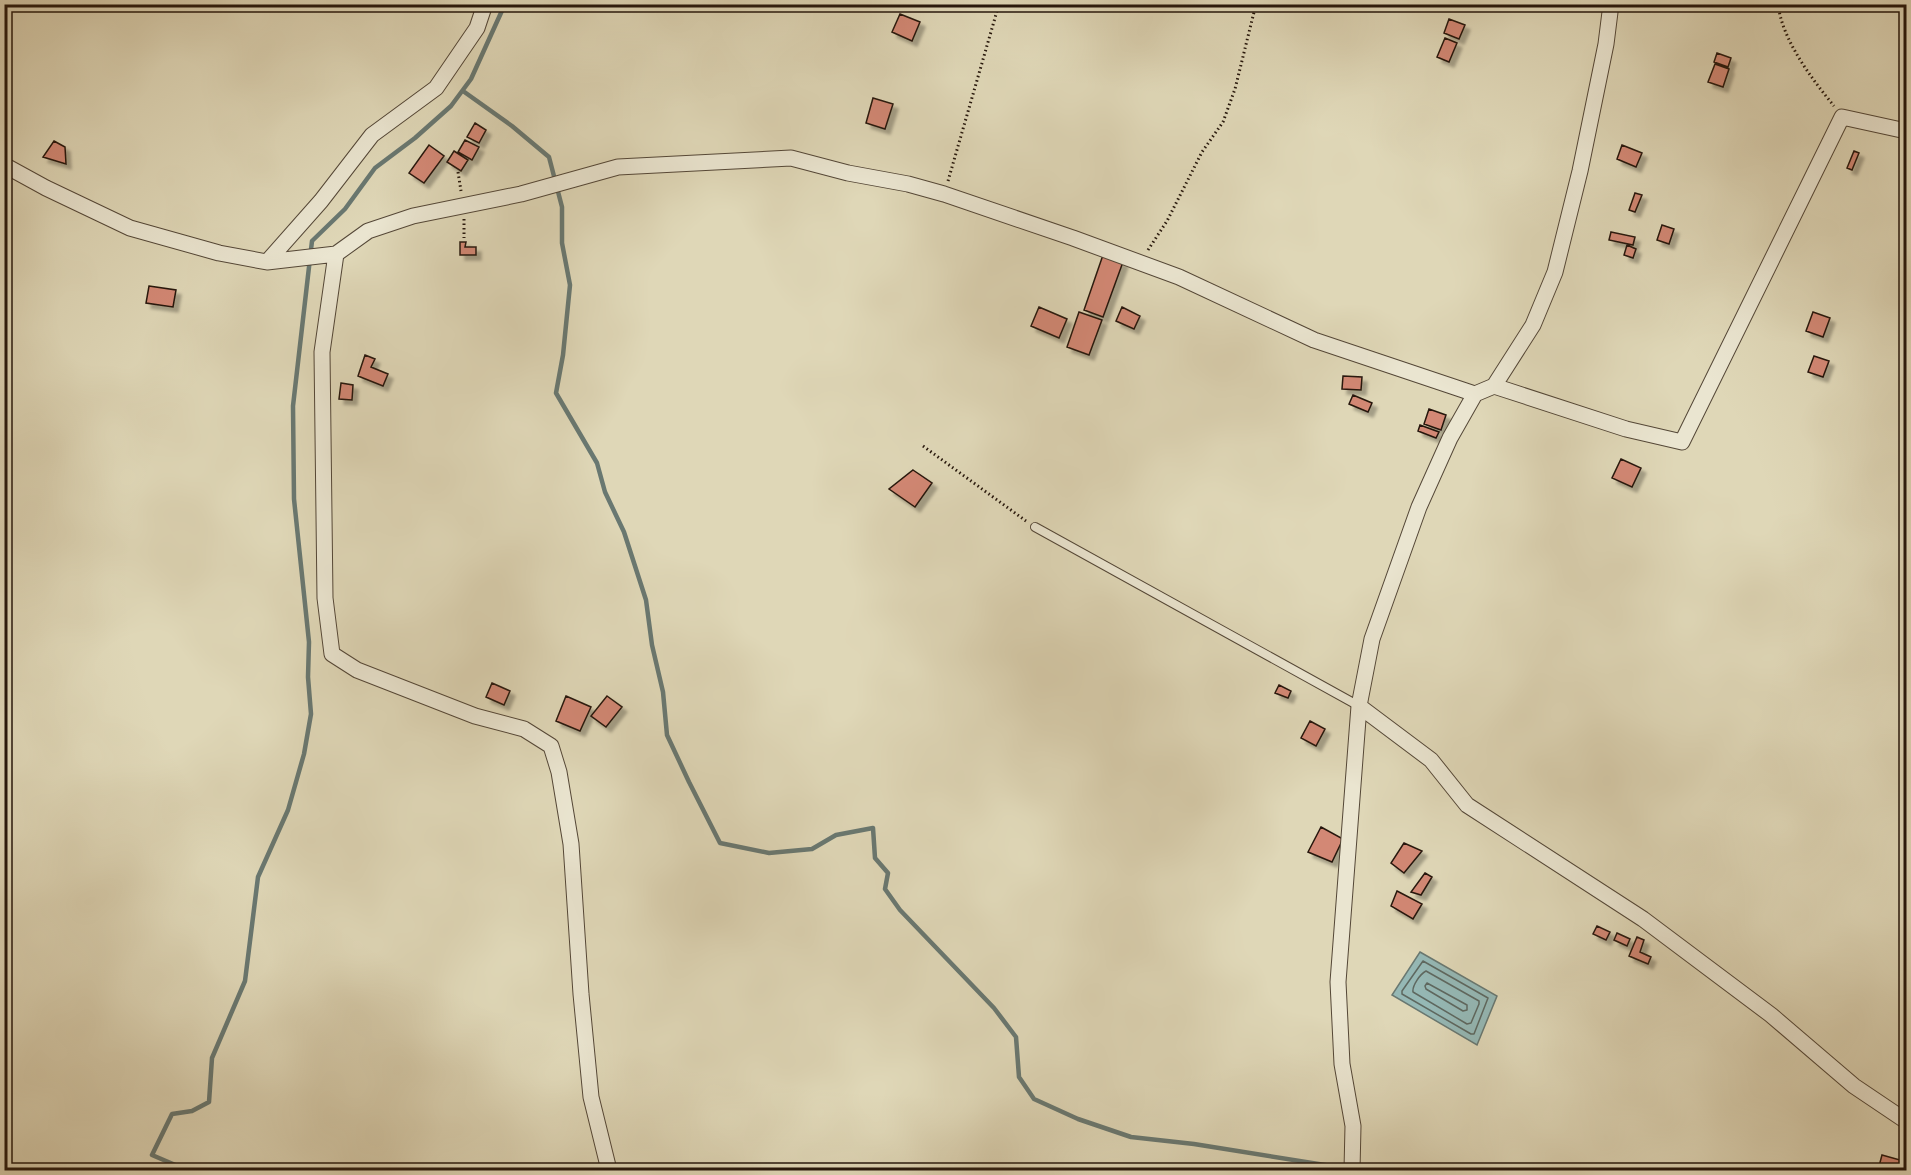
<svg xmlns="http://www.w3.org/2000/svg" width="1911" height="1175" viewBox="0 0 1911 1175" font-family="'Libre Caslon Text',serif">
<style>
.water{fill:#95b8b5;stroke:#697871;stroke-width:1.5}
.lines{fill:none;stroke-linecap:round;stroke-linejoin:round}
.shore{stroke:#5e6860;stroke-width:1.5}
.stream{stroke:#697871;stroke-width:4.5}
.building{fill:#d38874;stroke:#26170c;stroke-width:1.5;filter:url(#shadow)}
.service-casing{stroke:#544737;stroke-width:10}
.minor-casing{stroke:#544737;stroke-width:17}
.path{stroke:#26170c;stroke-width:3;stroke-dasharray:1.5 3;stroke-linecap:butt}
.service{stroke:#eae5d0;stroke-width:8}
.minor{stroke:#eae5d0;stroke-width:15}
</style>
<defs>
<filter id="shadow"><feDropShadow dx="5" dy="5" stdDeviation="1.5" flood-color="#0004"/></filter>
</defs>
<rect width="100%" height="100%" fill="#dfd7b7"/>
<filter id="stains"><feTurbulence type="fractalNoise" baseFrequency=".00333" numOctaves="4"/><feColorMatrix values="0 0 0 0 .2 0 0 0 0 .09 0 0 0 0 .02 0 0 0 .5 -.17"/></filter>
<radialGradient id="worn" r=".72"><stop offset=".6" stop-color="#630" stop-opacity="0"/><stop offset="1" stop-color="#630" stop-opacity=".3"/></radialGradient>
<path class="water" d="M 1420,952 L 1497,996 L 1477,1045 L 1392,995 Z"/>
<g class="lines">
<path class="shore" d="M 1423,961 L 1488,998 L 1474,1034 L 1471,1034 L 1402,994 L 1402,991 Z
M 1426,971 L 1479,1001 L 1479,1004 L 1471,1023 L 1467,1024 L 1413,992 C 1412,986 1420,974 1426,971 Z
M 1427,983 L 1467,1005 L 1467,1010 L 1463,1011 L 1426,989 L 1425,986 Z"/>
<path class="stream" d="M 463,91 L 512,126 L 549,157 L 562,207 L 562,243 L 570,285 L 563,355 L 556,393 L 597,463 L 605,492 L 624,532 L 646,600 L 652,645 L 663,692 L 667,735 L 689,782 L 720,843 L 769,853 L 812,849 L 836,835 L 873,828 L 875,858 L 888,873 L 885,889 L 900,910 L 994,1008 L 1016,1037 L 1019,1077 L 1034,1099 L 1078,1119 L 1131,1137 L 1194,1144 L 1350,1169
M 187,1170 L 152,1155 L 172,1114 L 192,1111 L 209,1102 L 212,1058 L 245,981 L 258,877 L 288,810 L 304,754 L 311,714 L 308,677 L 309,642 L 294,499 L 293,406 L 312,241 L 345,209 L 375,168 L 415,138 L 451,106 L 471,79 L 505,4"/>
</g>
<path class="building" d="M 900,14 L 920,22 L 912,41 L 892,32 Z
M 1449,19 L 1465,25 L 1459,39 L 1444,33 Z
M 1445,38 L 1457,43 L 1449,62 L 1437,57 Z
M 1717,53 L 1731,58 L 1728,67 L 1714,62 Z
M 1715,64 L 1729,69 L 1723,87 L 1708,82 Z
M 873,98 L 893,104 L 885,129 L 866,123 Z
M 475,123 L 486,130 L 479,143 L 467,137 Z
M 465,140 L 479,147 L 472,160 L 458,152 Z
M 54,141 L 65,147 L 66,164 L 43,157 Z
M 429,145 L 444,156 L 424,183 L 409,173 Z
M 1622,145 L 1642,153 L 1636,167 L 1617,159 Z
M 454,151 L 468,160 L 461,171 L 447,162 Z
M 1854,151 L 1859,153 L 1852,170 L 1847,168 Z
M 1635,193 L 1642,195 L 1635,212 L 1629,210 Z
M 1662,225 L 1674,229 L 1669,244 L 1657,240 Z
M 1611,232 L 1635,237 L 1633,245 L 1609,240 Z
M 460,242 L 466,242 L 465,247 L 476,247 L 476,255 L 460,255 Z
M 1627,245 L 1636,249 L 1633,258 L 1624,255 Z
M 1103,255 L 1123,262 L 1103,317 L 1084,310 Z
M 149,286 L 176,290 L 173,307 L 146,303 Z
M 1039,307 L 1067,319 L 1059,338 L 1031,326 Z
M 1122,307 L 1140,316 L 1134,329 L 1116,321 Z
M 1079,312 L 1102,320 L 1089,355 L 1067,347 Z
M 1813,312 L 1830,318 L 1823,337 L 1806,331 Z
M 365,355 L 375,359 L 371,367 L 388,374 L 383,386 L 358,376 Z
M 1814,356 L 1829,361 L 1823,377 L 1808,372 Z
M 1343,376 L 1362,377 L 1361,390 L 1342,389 Z
M 341,383 L 353,385 L 352,400 L 339,399 Z
M 1353,395 L 1372,403 L 1368,412 L 1349,404 Z
M 1429,409 L 1446,415 L 1441,430 L 1424,424 Z
M 1420,425 L 1439,432 L 1436,438 L 1418,431 Z
M 1621,459 L 1641,468 L 1632,487 L 1612,478 Z
M 913,470 L 932,483 L 915,507 L 889,489 Z
M 492,683 L 510,691 L 504,705 L 486,697 Z
M 1279,685 L 1291,691 L 1288,698 L 1275,693 Z
M 566,696 L 591,707 L 580,731 L 556,721 Z
M 607,696 L 622,707 L 606,727 L 591,716 Z
M 1310,721 L 1325,729 L 1316,746 L 1301,738 Z
M 1321,827 L 1343,839 L 1332,862 L 1308,852 Z
M 1404,843 L 1422,851 L 1404,873 L 1391,863 Z
M 1425,873 L 1432,877 L 1421,895 L 1411,892 Z
M 1397,891 L 1422,904 L 1413,919 L 1391,906 Z
M 1597,926 L 1610,932 L 1606,940 L 1593,934 Z
M 1617,933 L 1630,939 L 1627,946 L 1614,940 Z
M 1637,937 L 1644,940 L 1640,952 L 1651,957 L 1648,964 L 1629,956 Z
M 1882,1155 L 1900,1160 L 1898,1170 L 1878,1170 Z"/>
<g class="lines">
<g class="service-casing">
<path id="service" d="M 1035,527 L 1359,706"/>
</g>
<g class="minor-casing">
<path id="minor" d="M 4,165 L 46,188 L 130,228 L 219,253 L 267,262 L 336,254 L 368,231 L 413,216 L 521,194 L 618,167 L 791,158 L 848,173 L 908,184 L 944,194 L 1073,238 L 1179,277 L 1314,340 L 1475,394
M 336,254 L 322,352 L 325,598 L 332,654 L 357,670 L 475,716 L 524,729 L 551,746 L 559,772 L 571,844 L 581,994 L 591,1097 L 609,1170
M 267,262 L 321,201 L 372,135 L 436,88 L 477,28 L 485,4
M 1494,386 L 1626,429 L 1682,442 L 1842,117 L 1906,131
M 1359,706 L 1431,760 L 1467,805 L 1643,919 L 1771,1015 L 1854,1086 L 1906,1121
M 1352,1170 L 1353,1126 L 1342,1064 L 1338,982 L 1359,706 L 1372,639 L 1419,507 L 1450,438 L 1475,394 L 1494,386 L 1533,325 L 1555,272 L 1580,171 L 1606,44 L 1611,4"/>
</g>
<path class="path" d="M 1778,4 C 1782,40 1812,79 1834,106
M 458,172 L 461,191
M 948,181 L 999,4
M 464,219 L 464,238
M 1148,250 L 1167,221 L 1202,152 L 1223,122 L 1235,89 L 1256,4
M 923,446 L 1026,521"/>
<use href="#service" class="service"/>
<use href="#minor" class="minor"/>
</g>
<rect width="1911" height="1175" fill="none" stroke="#dfd7b7" stroke-width="24"/>
<rect x="6" y="6" width="1899" height="1163" fill="none" stroke="#26170c" stroke-width="3"/>
<rect x="12" y="12" width="1887" height="1151" fill="none" stroke="#26170c" stroke-width="1.5"/>
<rect width="100%" height="100%" filter="url(#stains)"/>
<rect width="100%" height="100%" fill="url(#worn)"/>
</svg>
